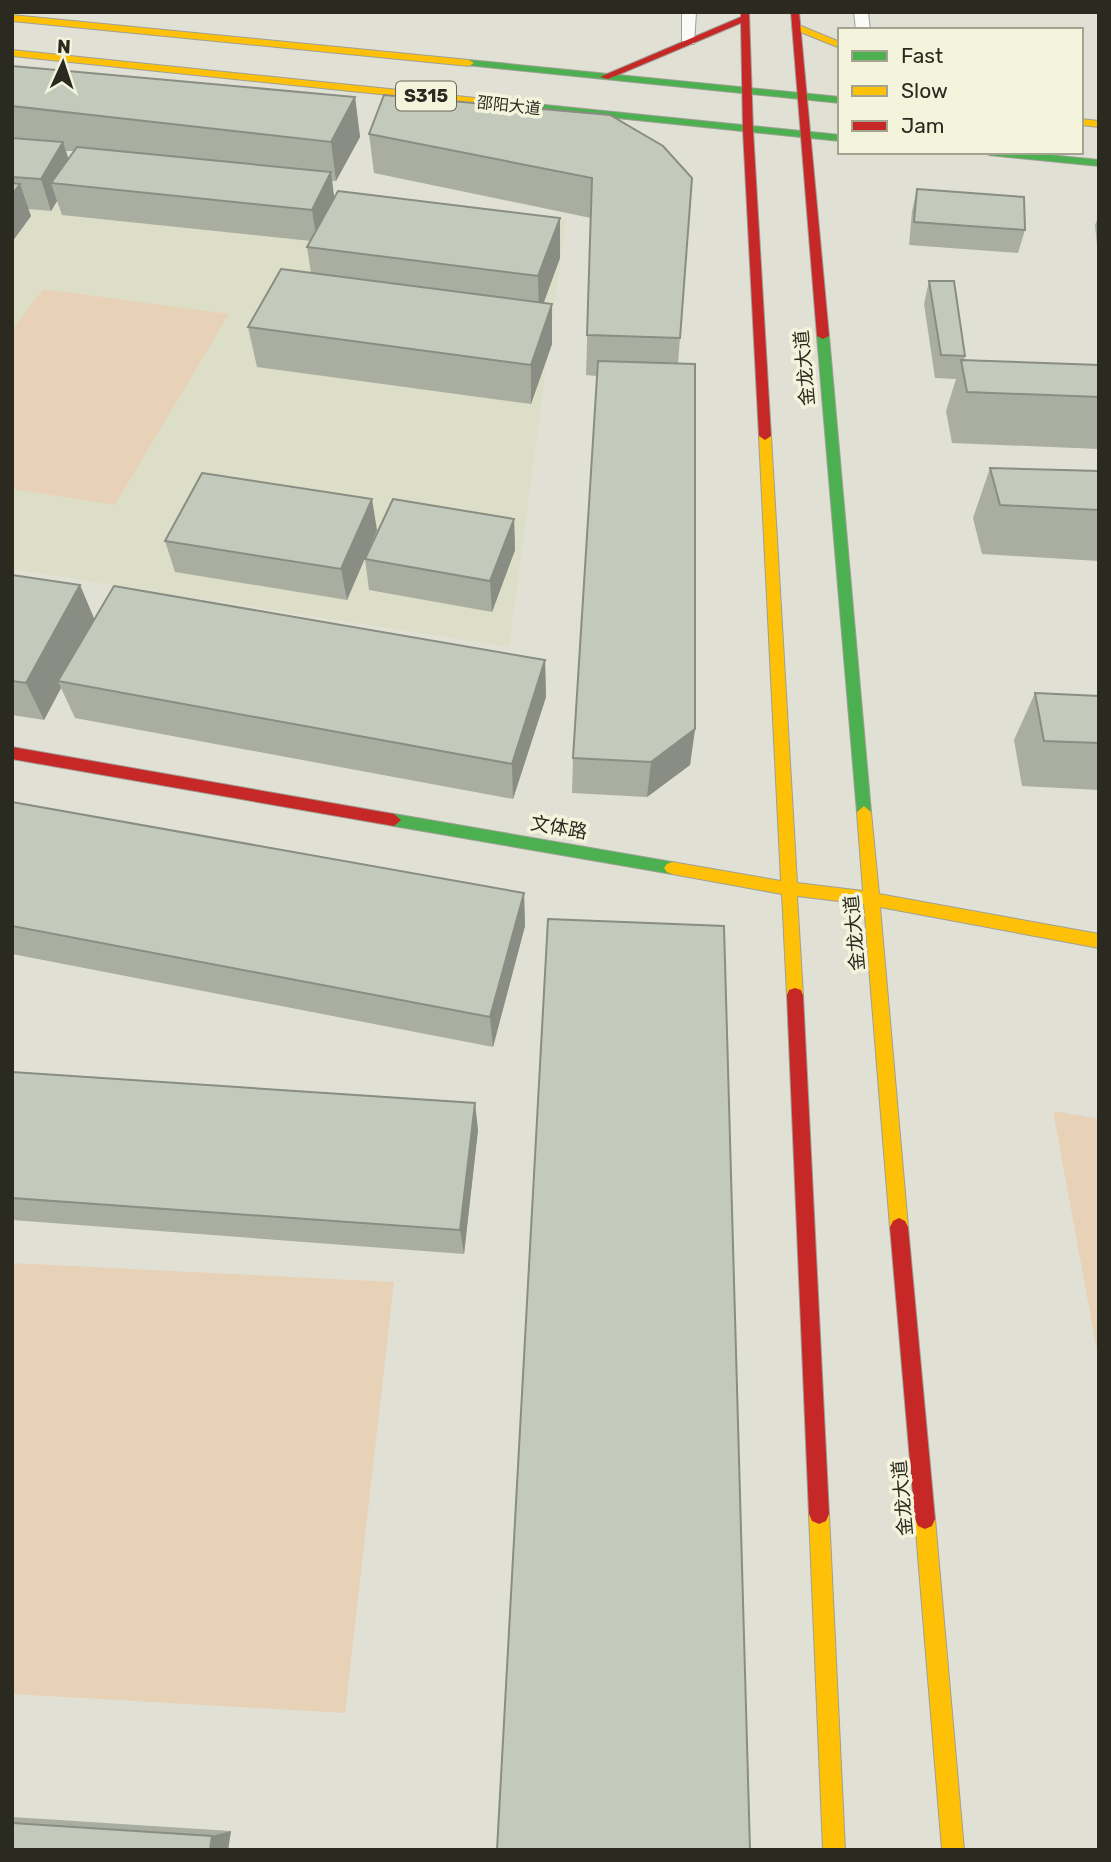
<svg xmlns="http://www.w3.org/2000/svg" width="1111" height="1862" viewBox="0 0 1111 1862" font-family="Rubik,'Noto Sans SC',sans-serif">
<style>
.built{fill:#dddec7}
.green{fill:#e8d2b7}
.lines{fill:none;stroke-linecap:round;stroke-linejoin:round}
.lane-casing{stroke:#9fa095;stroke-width:2}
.fast-casing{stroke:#9fa095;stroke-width:2}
.slow-casing{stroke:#9fa095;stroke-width:2}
.jam-casing{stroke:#9fa095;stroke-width:2}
.lane{fill:#fafaf9;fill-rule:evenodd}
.fast{fill:#4caf50;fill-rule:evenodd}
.slow{fill:#ffc107;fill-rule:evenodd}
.jam{fill:#c62828;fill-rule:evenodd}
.wall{fill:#a9aea1;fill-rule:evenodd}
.shaded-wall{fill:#898d83}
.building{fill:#c4cabb;stroke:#898d83;stroke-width:2}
.labels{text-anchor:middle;stroke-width:7;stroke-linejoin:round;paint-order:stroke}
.far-street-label{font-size:16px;fill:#2a2a21;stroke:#f3f4db}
.shield{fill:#f3f4db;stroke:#666759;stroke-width:2}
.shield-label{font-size:18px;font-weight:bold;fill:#2a2a21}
.street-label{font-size:19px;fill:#2a2a21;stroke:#f3f4db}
</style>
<rect width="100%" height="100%" fill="#e0e1d4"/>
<path class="built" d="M 12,165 L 566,219 L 509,647 L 12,569 Z"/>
<path class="green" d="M 43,289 L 229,314 L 115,505 L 12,489 L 12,330 Z
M 1053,1111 L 1099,1119 L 1099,1362 Z
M 12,1263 L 394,1282 L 345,1713 L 12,1694 Z"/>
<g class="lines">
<g class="lane-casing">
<path id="lane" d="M 682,12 L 696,12 L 694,44 L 682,41 Z
M 854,12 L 868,12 L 870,30 L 856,30 Z"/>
</g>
<g class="fast-casing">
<path id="fast" d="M 469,60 L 840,97 L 840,103 L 466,65 L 466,61 Z
M 505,101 L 840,135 L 840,141 L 502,106 L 502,102 Z
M 984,152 L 1021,152 L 1099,160 L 1099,166 L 989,155 Z
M 823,333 L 829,336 L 871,812 L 864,818 L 857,812 L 817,336 Z
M 394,814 L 672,862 L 677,864 L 680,868 L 677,872 L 672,874 L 394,826 L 387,820 Z"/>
</g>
<g class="slow-casing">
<path id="slow" d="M 12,15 L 469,60 L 474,63 L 469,66 L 12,21 Z
M 796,24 L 840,42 L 840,48 L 793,29 L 792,27 Z
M 12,50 L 505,101 L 510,104 L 505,107 L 12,56 Z
M 1081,119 L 1099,121 L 1099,127 L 1081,125 Z
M 765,432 L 771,436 L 797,883 L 863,891 L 857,812 L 864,806 L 871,812 L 879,894 L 1099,934 L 1099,948 L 880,907 L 908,1227 L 905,1233 L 899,1236 L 893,1233 L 890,1227 L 864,904 L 797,896 L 803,995 L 801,1000 L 795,1002 L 789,1000 L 787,995 L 782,894 L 672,874 L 667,872 L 664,868 L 667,864 L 672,862 L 781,881 L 759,436 Z
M 819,1504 L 826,1507 L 829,1514 L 845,1850 L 823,1850 L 809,1514 L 812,1507 Z
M 925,1509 L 932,1512 L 935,1519 L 964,1850 L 942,1850 L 915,1519 L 918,1512 Z"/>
</g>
<g class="jam-casing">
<path id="jam" d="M 741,12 L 749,12 L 753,130 L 771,436 L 765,440 L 759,436 L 743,130 L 741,23 L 608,79 L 600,77 L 741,17 Z
M 791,12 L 799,12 L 829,336 L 823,339 L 817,336 Z
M 12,747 L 394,814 L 401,820 L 394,826 L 12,759 Z
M 795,988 L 801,990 L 803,995 L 829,1514 L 826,1521 L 819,1524 L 812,1521 L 809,1514 L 787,995 L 789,990 Z
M 899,1218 L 905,1221 L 908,1227 L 935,1519 L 932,1526 L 925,1529 L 918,1526 L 915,1519 L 890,1227 L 893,1221 Z"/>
</g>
<use href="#lane" class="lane"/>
<use href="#fast" class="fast"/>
<use href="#slow" class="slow"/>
<use href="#jam" class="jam"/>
</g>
<path class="wall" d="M 12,66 L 355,97 L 360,137 L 336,181 L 332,181 L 334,198 L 560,218 L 560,258 L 543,303 L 552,344 L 531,404 L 257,367 L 248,327 L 311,273 L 307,247 L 311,241 L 62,215 L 57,201 L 51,211 L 28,209 L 31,216 L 12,242 ZM 66,151 L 74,151 L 69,159 Z
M 369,134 L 692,178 L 678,364 L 695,729 L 690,765 L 647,797 L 572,793 L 573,758 L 597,376 L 586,375 L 591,218 L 374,173 Z
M 917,189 L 1025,230 L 1018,253 L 909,245 L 912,211 Z
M 1099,215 L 1099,265 L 1095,225 Z
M 929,281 L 965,356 L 964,360 L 1099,365 L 1099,449 L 952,443 L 946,411 L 956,379 L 935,378 L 924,304 Z
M 990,468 L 1099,471 L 1099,561 L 982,554 L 973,518 Z
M 514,519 L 515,550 L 492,612 L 369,590 L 365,559 Z
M 377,530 L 347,600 L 175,572 L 165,541 Z
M 12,575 L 80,585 L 94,619 L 545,660 L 546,697 L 513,799 L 75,718 L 61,688 L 44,720 L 12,715 Z
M 1035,693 L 1099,696 L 1099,790 L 1022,786 L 1014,740 Z
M 12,802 L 524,893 L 525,926 L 493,1047 L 12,954 Z
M 12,1072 L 478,1130 L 464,1254 L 12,1220 Z
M 12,1817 L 231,1831 L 228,1850 L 12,1850 Z"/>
<path class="shaded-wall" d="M 355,97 L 360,137 L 336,181 L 331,142 Z
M 63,142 L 73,174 L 51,183 L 57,201 L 51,211 L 41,179 Z
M 331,172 L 335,204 L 317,242 L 312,210 Z
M 20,184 L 31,216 L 12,242 L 12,194 Z
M 560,218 L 560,258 L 539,316 L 538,276 Z
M 552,304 L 552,344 L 531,404 L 531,365 Z
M 372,499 L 377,530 L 347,600 L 341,569 Z
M 514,519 L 515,550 L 492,612 L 490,581 Z
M 80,585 L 96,623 L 58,681 L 61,688 L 44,720 L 26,683 Z
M 545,660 L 546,697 L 513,799 L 512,764 Z
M 695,729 L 690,765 L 647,797 L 651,762 Z
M 524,893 L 525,926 L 493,1047 L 490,1017 Z
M 475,1103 L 478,1130 L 464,1254 L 460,1230 Z
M 231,1831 L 228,1850 L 210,1850 L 212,1836 Z"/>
<path class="building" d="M 12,66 L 355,97 L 331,142 L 12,106 Z
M 384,95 L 610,115 L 663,146 L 692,178 L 680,338 L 587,335 L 592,178 L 369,134 Z
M 12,138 L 63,142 L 41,179 L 12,177 Z
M 77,147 L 331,172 L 312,210 L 51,183 Z
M 12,183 L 20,184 L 12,194 Z
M 917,189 L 1024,197 L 1025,230 L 914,222 Z
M 338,191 L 560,218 L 538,276 L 307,247 Z
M 281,269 L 552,304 L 531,365 L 248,327 Z
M 929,281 L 954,281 L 965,356 L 941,355 Z
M 961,360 L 1099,365 L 1099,397 L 967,392 Z
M 598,361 L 695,364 L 695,729 L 651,762 L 573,758 Z
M 990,468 L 1099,471 L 1099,510 L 1000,505 Z
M 202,473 L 372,499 L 341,569 L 165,541 Z
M 393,499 L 514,519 L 490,581 L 365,559 Z
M 12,575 L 80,585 L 26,683 L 12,681 Z
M 114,586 L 545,660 L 512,764 L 58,681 Z
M 1035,693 L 1099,696 L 1099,743 L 1044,741 Z
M 12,802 L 524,893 L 490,1017 L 12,926 Z
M 548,919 L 724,926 L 750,1850 L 497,1850 Z
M 12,1072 L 475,1103 L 460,1230 L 12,1198 Z
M 12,1823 L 212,1836 L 210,1850 L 12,1850 Z"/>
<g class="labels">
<g class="far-street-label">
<text transform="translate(509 105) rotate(6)" y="6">邵阳大道</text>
</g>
<rect class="shield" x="396" y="81.5" width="60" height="29" rx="5"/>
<g class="shield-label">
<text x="426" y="102">S315</text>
</g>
<g class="street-label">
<text transform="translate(804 368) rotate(-95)" y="7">金龙大道</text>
<text transform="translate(559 827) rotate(10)" y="7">文体路</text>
<text transform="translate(854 933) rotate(-95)" y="7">金龙大道</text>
<text transform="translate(902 1498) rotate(-95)" y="7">金龙大道</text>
</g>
</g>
<rect width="1111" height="1862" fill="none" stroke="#2a2a21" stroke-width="28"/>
<rect x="838" y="28" width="245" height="126" fill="#f3f4db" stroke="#a3a391" stroke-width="2"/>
<rect x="852" y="51" width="35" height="10" fill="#4caf50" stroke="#a3a391" stroke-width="2"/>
<text x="901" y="63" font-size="21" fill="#2a2a21">Fast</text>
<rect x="852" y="86" width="35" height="10" fill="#ffc107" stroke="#a3a391" stroke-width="2"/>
<text x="901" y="98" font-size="21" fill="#2a2a21">Slow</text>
<rect x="852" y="121" width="35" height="10" fill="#c62828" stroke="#a3a391" stroke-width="2"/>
<text x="901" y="133" font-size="21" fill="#2a2a21">Jam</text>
<g transform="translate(63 63) rotate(3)" stroke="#f3f4db" stroke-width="5" paint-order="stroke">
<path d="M0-5L12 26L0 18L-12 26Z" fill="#2a2a21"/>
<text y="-10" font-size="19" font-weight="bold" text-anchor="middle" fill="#2a2a21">N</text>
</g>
</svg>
